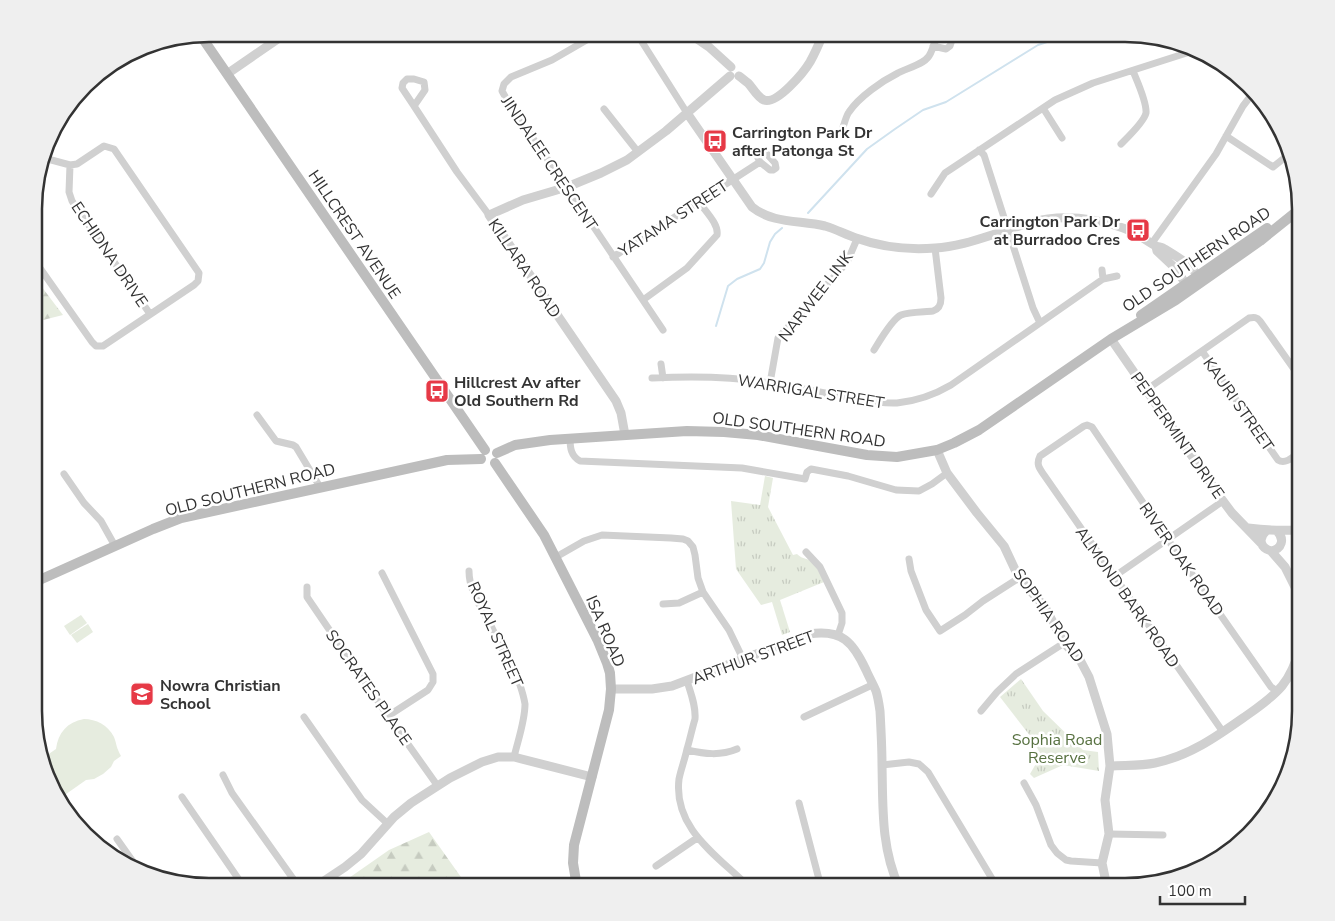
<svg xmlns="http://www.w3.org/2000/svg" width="1335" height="921" viewBox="0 0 1335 921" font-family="'Nunito Sans',sans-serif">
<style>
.forest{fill:url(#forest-firs)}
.park{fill:url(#park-tufts)}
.pitch{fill:#e6ecdf}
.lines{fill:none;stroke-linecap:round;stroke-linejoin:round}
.stream{stroke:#cfe2ee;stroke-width:2}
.minor{stroke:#d0d0d0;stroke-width:7}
.tertiary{stroke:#d0d0d0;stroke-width:9}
.secondary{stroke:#bdbdbd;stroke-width:10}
.labels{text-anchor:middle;stroke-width:5;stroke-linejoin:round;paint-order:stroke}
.poi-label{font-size:16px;font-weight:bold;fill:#333;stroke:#fff;text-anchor:start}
.street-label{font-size:16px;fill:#333;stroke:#fff}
.park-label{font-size:16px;fill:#56703f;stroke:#fff}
.rim{fill:none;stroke:#333;stroke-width:2.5}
</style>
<defs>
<pattern id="forest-firs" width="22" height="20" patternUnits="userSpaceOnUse" patternTransform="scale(1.25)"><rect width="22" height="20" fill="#e6ecdf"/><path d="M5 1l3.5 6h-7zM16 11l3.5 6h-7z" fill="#c6cbc0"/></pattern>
<pattern id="park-tufts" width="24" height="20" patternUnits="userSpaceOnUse" patternTransform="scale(1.25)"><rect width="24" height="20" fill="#e6ecdf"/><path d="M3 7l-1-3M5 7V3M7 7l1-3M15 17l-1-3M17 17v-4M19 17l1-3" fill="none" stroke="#c6cbc0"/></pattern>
</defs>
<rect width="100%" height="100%" fill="#fff"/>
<path class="forest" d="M 35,278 L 63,315 L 35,322 Z
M 429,832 L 468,887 L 336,887 L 389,850 Z"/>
<path class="park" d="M 765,476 L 773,478 L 768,507 L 793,555 L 797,554 C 801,558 804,558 809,560 C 817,564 820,574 824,582 L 780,600 L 790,632 L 782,635 L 772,602 L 761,605 L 736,569 L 731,501 L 760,505 Z
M 1021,679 L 1043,711 L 1083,750 L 1098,752 L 1099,771 L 1063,765 L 1034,778 L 1030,774 L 1041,755 L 1031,737 L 1000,697 Z"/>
<path class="pitch" d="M 81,615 L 87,623 L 70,635 L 64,626 Z
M 88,624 L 93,632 L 77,643 L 71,635 Z
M 84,719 C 96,719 108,725 114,737 C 117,745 116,747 121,756 L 114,761 L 111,767 L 103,774 L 94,779 L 86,780 L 59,799 L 56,794 L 43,758 L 56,749 C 58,733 67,722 84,719 Z"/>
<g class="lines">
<path class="stream" d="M 808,213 L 867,149 L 895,129 L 923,110 L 946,102 L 1038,45 L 1059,38 L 1095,34
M 716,326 L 728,286 L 737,279 L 760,269 L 764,263 L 770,242 L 775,234 L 782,228"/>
<path class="minor" d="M 597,34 L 552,60 L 511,77 L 504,84 L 502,91 L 511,107 L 567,187 L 663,330
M 637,34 L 687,113
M 933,46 L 946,49 L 950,46 L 954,34
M 414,106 L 402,88 L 403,83 L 407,79 L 414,79 L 424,82 L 425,90 L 414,106 L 457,172 L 489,215
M 1043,108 L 1062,138
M 604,109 L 638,152
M 843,127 C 845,122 846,116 849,112 C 859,97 882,81 898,73 C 907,68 923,65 929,56 C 933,50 935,41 937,34
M 1226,136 L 1273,167 L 1288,155
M 1121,144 C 1127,138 1144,122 1146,113 C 1147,102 1137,81 1133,71
M 979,150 L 984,155 L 1033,308 L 1040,323
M 70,165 L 69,192 L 72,201 L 150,314
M 931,194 L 945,173 L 1055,100 L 1093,83 L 1196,50
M 1152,243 L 1216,154 L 1243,106 L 1253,93
M 613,257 L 760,162 L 758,158 L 761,153 L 766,153 L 775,163 L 776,168 L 773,170 L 770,170 L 760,162
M 35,261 L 92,342 L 96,346 L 103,346 L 194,285 L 198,281 L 199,273 L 114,149 L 104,146 L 77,164 L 70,165 L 44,158
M 1102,270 L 1103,279
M 643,300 L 687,268 L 717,235 C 719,224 705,211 699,202
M 874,350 C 879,342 892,319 901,315 C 908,312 924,312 933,311 C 939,309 941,305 941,298 L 935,248
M 1202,351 L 1278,460 C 1286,465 1294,456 1301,451
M 661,364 L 663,378
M 652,378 C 692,376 731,376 770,383 C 796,387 822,393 848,397 C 864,400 881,404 897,403 C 917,401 934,395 951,385 L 1103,279 L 1117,276
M 770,383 L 778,338 L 842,268 L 848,260 L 857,239
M 1146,390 L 1249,318 C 1254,317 1257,317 1260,321 L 1301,379
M 257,415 L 276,441 L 293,445 L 296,447 L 320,487
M 570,438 C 570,448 571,456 580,461 L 742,468 L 805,479 L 807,472 L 811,469 L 848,476 L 896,490 L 919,491 L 932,484 L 947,473
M 64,474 L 84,503 L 101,521 L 115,546
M 806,552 L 820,567 L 842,613 L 842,623 L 838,635
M 556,557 L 584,541 L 602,535 L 671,538 L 683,539 L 688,541 L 693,547 L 695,555 L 698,578 L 703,592 L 729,630 L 743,659
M 909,559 L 911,571 L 926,610 L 940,631 L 965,615 L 983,601 L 1019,578
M 469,571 C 469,594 485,612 494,632 C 503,649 511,667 520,685 C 522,691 524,698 525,704 C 525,721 518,740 514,757
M 382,573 L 433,674 L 433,682 L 428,690 L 388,716
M 1115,576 L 1223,501
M 307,587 L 307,597 L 388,716 L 437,785
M 663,604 L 679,603 L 703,592
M 687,681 C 691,694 696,706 695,719 C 692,729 690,739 687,749 C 685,759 681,769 679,779 C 673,829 718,856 749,887
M 981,711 L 997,692 L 1016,674 L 1064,643
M 304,717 L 362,800 L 388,824
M 804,717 L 872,685
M 1223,732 L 1044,475 C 1039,468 1036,464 1040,456 L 1084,426 L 1087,425 L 1092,427 L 1173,547 L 1271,687 L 1277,691
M 687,750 C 705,754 720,756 737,749
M 882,765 L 909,762 L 919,764 L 928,772 L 997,887
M 223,775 L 232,793 L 299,887
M 1024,783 L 1036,805 L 1051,845 L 1057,853 L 1066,860 L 1071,861 L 1102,863
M 182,797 L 244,887
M 799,803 L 821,887
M 1109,834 L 1163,835
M 117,839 L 139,870
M 656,866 L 697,838"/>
<path class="tertiary" d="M 690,34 L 709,47 L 731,67
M 227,74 L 285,34
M 739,76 C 742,78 745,81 748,83 C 753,88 757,97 764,100 C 777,105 804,72 810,62 C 815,53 819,44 823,34
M 687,113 L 752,207 C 773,224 800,220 825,226 C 836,229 846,235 856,238 C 881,247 909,250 935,248 C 957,247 979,239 1001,232 C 1016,227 1032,221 1048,219 C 1076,215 1108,221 1133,232 C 1141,236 1148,242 1156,246 C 1158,247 1161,247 1163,248 C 1173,254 1194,266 1198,277 C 1198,279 1198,282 1199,284 L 1186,284 L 1174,267 L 1157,251 L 1156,246
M 1111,339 L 1223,501 L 1232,513 L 1261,543
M 625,435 L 621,413 L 616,401 L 489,215 L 523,200 L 567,187 L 601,173 L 627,160 L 666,131 L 730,76
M 937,450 L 947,473 L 977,513 L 1004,546 L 1019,578 L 1045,607 L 1064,643 L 1080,660 L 1089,677 L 1107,734 L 1110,766 L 1105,800 L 1109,834 L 1102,863 L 1107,887
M 1248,528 C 1264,530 1279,531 1296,530
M 1266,531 C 1258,538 1260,548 1271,551 L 1285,567 L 1301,599
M 1271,551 C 1282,549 1285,539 1277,531
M 611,689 L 652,689 L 672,686 L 809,634 C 842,629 853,642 866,670 C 869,677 873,684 876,691 C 878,697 879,704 880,711 C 881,729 882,747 882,765 C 883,807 881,848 899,887
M 1110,766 C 1125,765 1141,766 1155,763 C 1189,756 1216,737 1243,718 C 1257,708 1271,699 1282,686 C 1291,675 1297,659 1301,645
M 315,887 L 345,867 L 361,854 L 394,817 L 411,803 L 450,778 L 482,762 L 498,757 L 514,757 L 592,777"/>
<path class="secondary" d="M 201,36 L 485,450
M 1141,315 L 1267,228
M 497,453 L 515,445 L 550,440 L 687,431 L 724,432 L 758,435 L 867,455 L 897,457 L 937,450 L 954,443 L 979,430 L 1111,339 L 1176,300 L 1260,241 L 1301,208
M 495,463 L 544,535 L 598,641 L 607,663 L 610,673 L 611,689 L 609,710 L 574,845 L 573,863 L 577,887
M 35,582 L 153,529 L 181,518 L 447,460 L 481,459"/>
</g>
<defs>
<g id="bus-square" transform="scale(1.25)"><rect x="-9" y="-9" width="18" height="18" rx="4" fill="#e63946" stroke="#fff"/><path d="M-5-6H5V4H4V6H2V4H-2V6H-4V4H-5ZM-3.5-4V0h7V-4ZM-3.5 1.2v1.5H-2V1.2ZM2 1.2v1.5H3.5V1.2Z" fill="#fff"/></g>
<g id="school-square" transform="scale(1.25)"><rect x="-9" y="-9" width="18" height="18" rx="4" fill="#e63946" stroke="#fff"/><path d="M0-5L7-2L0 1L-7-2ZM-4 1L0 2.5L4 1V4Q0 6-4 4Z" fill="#fff"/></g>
</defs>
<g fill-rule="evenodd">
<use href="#bus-square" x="715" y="141"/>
<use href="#bus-square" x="1138" y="230"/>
<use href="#bus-square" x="437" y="391"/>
<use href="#school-square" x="142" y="694"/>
</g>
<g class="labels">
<g class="poi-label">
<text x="732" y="138">Carrington Park Dr<tspan x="732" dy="18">after Patonga St</tspan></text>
<text x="1120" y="227" text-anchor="end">Carrington Park Dr<tspan x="1120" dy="18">at Burradoo Cres</tspan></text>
<text x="454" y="388">Hillcrest Av after<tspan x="454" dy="18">Old Southern Rd</tspan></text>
<text x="160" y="691">Nowra Christian<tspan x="160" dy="18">School</tspan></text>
</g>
<g class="street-label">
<text transform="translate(550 163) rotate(56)" y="6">JINDALEE CRESCENT</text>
<text transform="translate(673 218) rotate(-33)" y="6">YATAMA STREET</text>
<text transform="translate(355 234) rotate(56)" y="6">HILLCREST AVENUE</text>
<text transform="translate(110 254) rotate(56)" y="6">ECHIDNA DRIVE</text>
<text transform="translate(1196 259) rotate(-34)" y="6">OLD SOUTHERN ROAD</text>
<text transform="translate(525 268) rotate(56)" y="6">KILLARA ROAD</text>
<text transform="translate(815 296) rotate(-52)" y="6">NARWEE LINK</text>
<text transform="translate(811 391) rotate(9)" y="6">WARRIGAL STREET</text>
<text transform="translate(1239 404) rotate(55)" y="6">KAURI STREET</text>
<text transform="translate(799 429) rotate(8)" y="6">OLD SOUTHERN ROAD</text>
<text transform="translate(1178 435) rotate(55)" y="6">PEPPERMINT DRIVE</text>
<text transform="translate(250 489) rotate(-14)" y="6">OLD SOUTHERN ROAD</text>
<text transform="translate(1182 559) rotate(55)" y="6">RIVER OAK ROAD</text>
<text transform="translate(1128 597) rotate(55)" y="6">ALMOND BARK ROAD</text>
<text transform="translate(1049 615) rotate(55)" y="6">SOPHIA ROAD</text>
<text transform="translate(606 631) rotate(67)" y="6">ISA ROAD</text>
<text transform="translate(496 634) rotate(66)" y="6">ROYAL STREET</text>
<text transform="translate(753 657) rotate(-20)" y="6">ARTHUR STREET</text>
<text transform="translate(369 687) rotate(55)" y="6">SOCRATES PLACE</text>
</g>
<g class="park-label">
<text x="1057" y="745">Sophia Road<tspan x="1057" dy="18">Reserve</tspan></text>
</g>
</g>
<path d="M0 0H1335V921H0ZM209 42H1125A167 167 0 0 1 1292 209V711A167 167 0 0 1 1125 878H209A167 167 0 0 1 42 711V209A167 167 0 0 1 209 42Z" fill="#efefef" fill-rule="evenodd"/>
<path class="rim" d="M209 42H1125A167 167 0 0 1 1292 209V711A167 167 0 0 1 1125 878H209A167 167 0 0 1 42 711V209A167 167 0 0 1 209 42Z"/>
<path d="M1160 896v8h85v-8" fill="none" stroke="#333333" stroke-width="2.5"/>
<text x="1168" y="896" font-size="15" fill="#333333" stroke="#ffffff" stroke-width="4" paint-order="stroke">100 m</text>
</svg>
